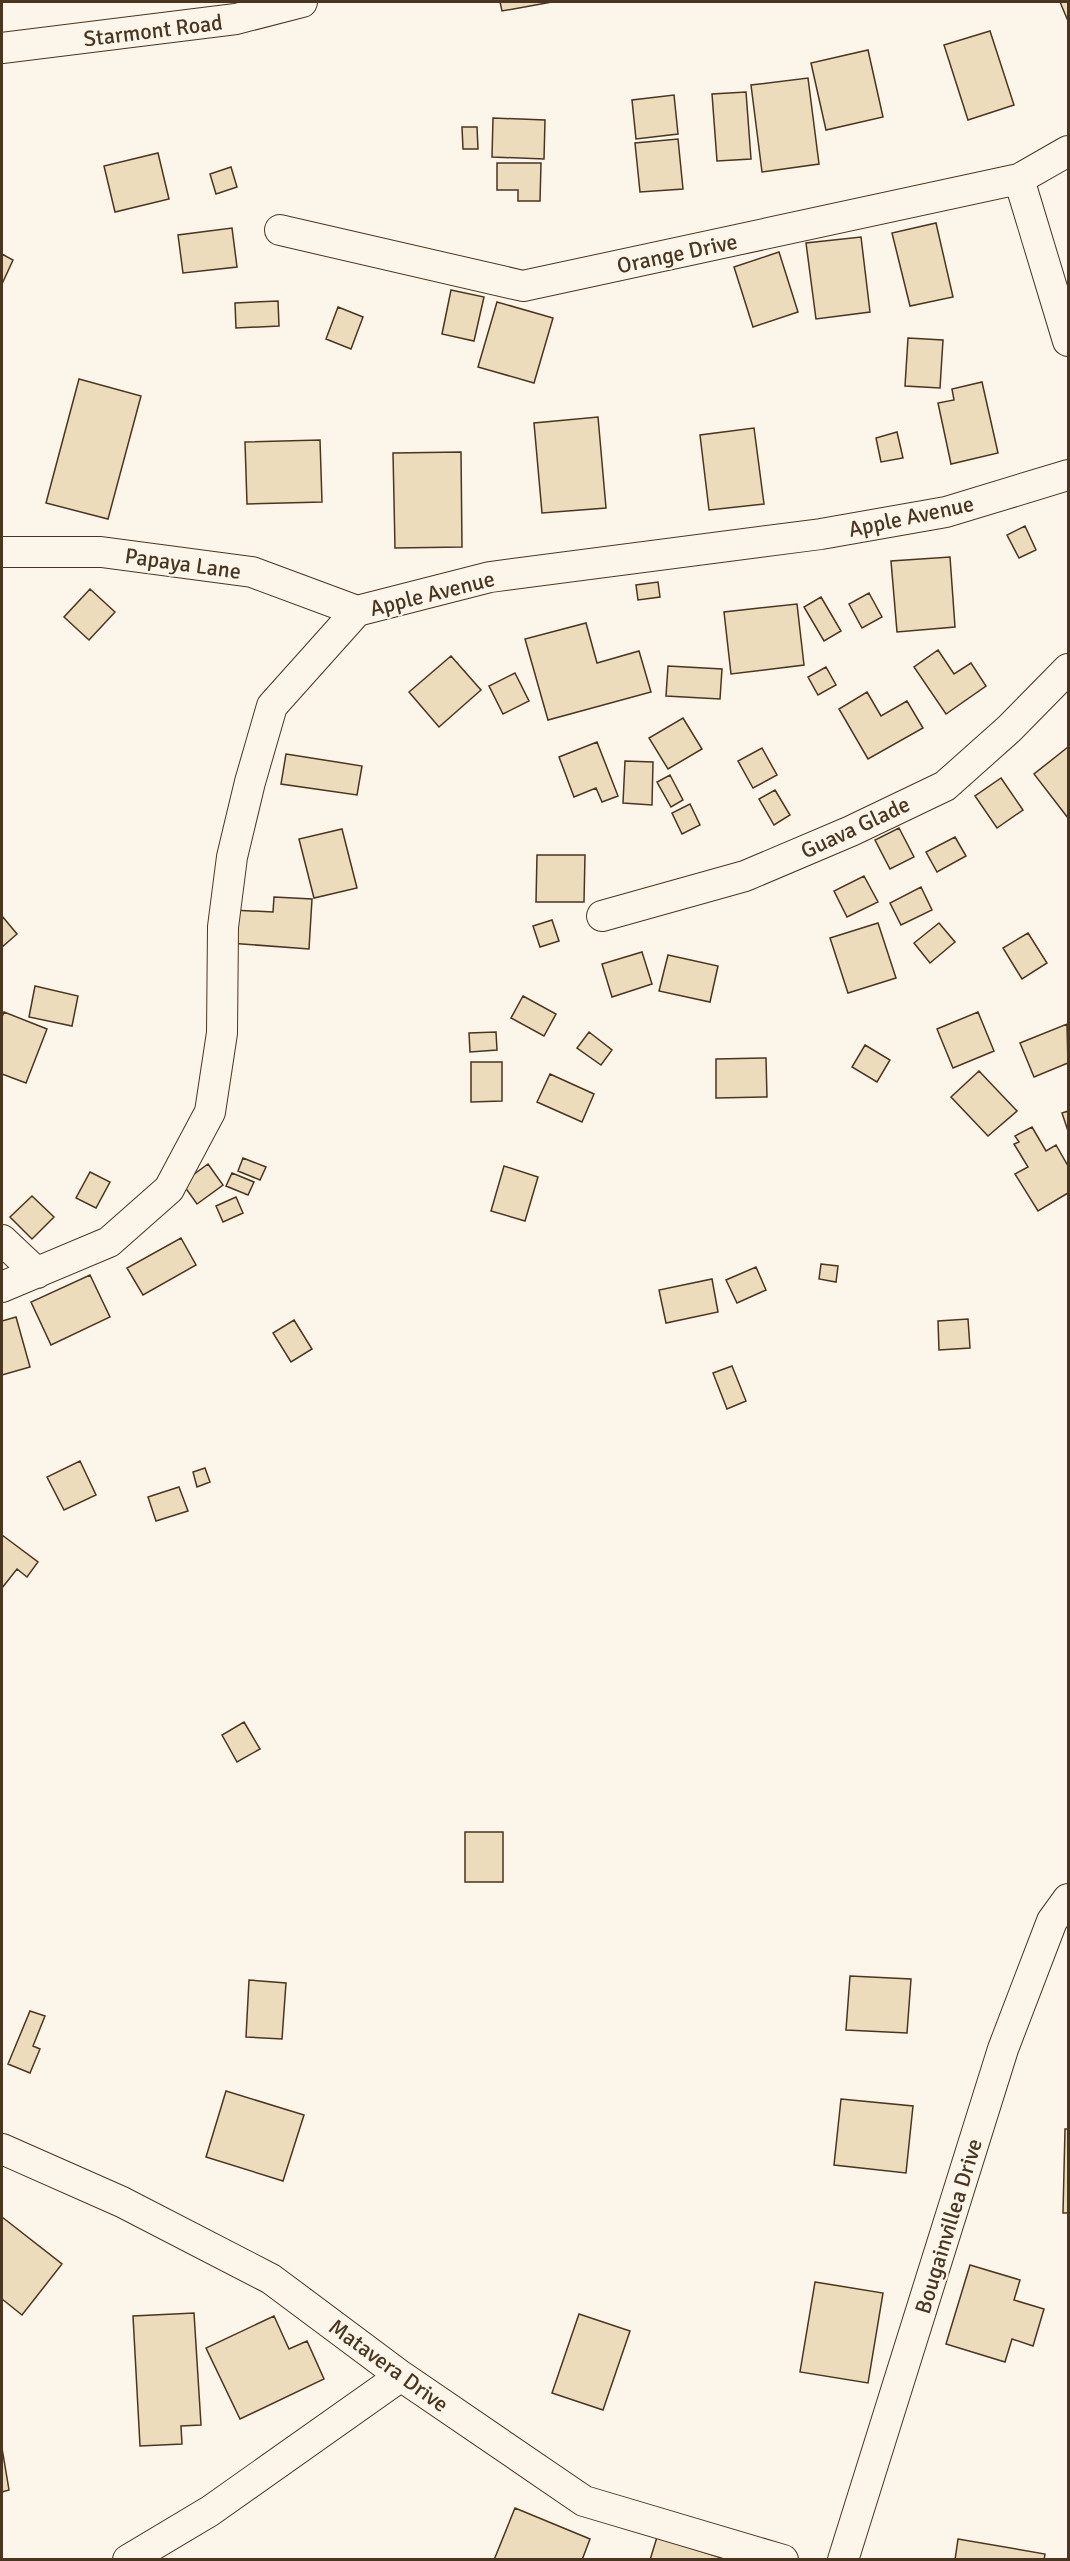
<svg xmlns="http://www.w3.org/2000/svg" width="1070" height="2561" viewBox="0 0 1070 2561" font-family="Signika,sans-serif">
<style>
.building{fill:#ecdcbc;stroke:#4a3520;stroke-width:1.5}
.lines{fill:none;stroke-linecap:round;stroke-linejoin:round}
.minor-casing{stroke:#4a3520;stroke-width:32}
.minor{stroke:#fbf6e9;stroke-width:30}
.labels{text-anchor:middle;stroke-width:4.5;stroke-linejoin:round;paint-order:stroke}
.street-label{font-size:22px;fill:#4a3520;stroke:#fbf6e9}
</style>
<rect width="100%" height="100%" fill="#fbf6e9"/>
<path class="building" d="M 500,2 L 552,2 L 502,11 Z
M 1060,2 L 1068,2 L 1068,21 Z
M 990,31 L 1014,105 L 968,120 L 944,45 Z
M 868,50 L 883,117 L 826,130 L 811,63 Z
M 808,78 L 819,164 L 762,172 L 751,85 Z
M 746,92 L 751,159 L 717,161 L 712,94 Z
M 674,95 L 678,134 L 636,139 L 632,100 Z
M 493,118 L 545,120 L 544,159 L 492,157 Z
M 462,127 L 477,127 L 478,149 L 463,149 Z
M 678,139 L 683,189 L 640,192 L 635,143 Z
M 158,153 L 169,199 L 115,212 L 104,166 Z
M 497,163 L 541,163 L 540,201 L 518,201 L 518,190 L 497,190 Z
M 231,167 L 237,187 L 216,194 L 210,174 Z
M 936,223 L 953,297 L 910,306 L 892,233 Z
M 232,228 L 237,267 L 183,273 L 178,235 Z
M 861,237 L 870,312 L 816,319 L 806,243 Z
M 779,252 L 798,312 L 753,327 L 734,267 Z
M 2,254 L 13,260 L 2,284 Z
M 451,290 L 484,297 L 474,341 L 442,334 Z
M 278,301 L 279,326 L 236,328 L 235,303 Z
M 497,302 L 553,318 L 534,383 L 478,367 Z
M 338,307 L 363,317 L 351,349 L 326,339 Z
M 908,338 L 943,340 L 940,388 L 905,386 Z
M 79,379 L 141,396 L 108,519 L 46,503 Z
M 982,382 L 998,453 L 951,464 L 938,403 L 954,400 L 952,389 Z
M 598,417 L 606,508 L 542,513 L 534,423 Z
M 754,428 L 764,504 L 709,510 L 700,435 Z
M 897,432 L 903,458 L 881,462 L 876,438 Z
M 320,440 L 322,502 L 247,504 L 245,442 Z
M 461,452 L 462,547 L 395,548 L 393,453 Z
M 1025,526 L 1036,550 L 1019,558 L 1007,535 Z
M 950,557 L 955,627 L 897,632 L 891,561 Z
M 658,582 L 660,597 L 638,600 L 636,585 Z
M 90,589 L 115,612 L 89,640 L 64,617 Z
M 869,593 L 882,617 L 862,628 L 849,604 Z
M 821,597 L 841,631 L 824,641 L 804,607 Z
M 797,604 L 804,665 L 731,674 L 724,612 Z
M 586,623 L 597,663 L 639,651 L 651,692 L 548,720 L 525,639 Z
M 938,650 L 954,674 L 971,663 L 986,686 L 946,714 L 914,667 Z
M 451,656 L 481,690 L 439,727 L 409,692 Z
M 668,666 L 722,669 L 720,699 L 666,696 Z
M 826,667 L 836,685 L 818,695 L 808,677 Z
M 515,673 L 529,701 L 503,714 L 489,686 Z
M 867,692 L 881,716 L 907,701 L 923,728 L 868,759 L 839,709 Z
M 683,718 L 702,749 L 668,769 L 649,738 Z
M 597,742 L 618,796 L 602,802 L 596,788 L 574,797 L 559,757 Z
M 1068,747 L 1068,818 L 1034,774 Z
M 762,748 L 777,775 L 753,788 L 738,761 Z
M 286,754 L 362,766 L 357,795 L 281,784 Z
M 625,761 L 653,762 L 652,805 L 623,803 Z
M 670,775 L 683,800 L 671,807 L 657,782 Z
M 1001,778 L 1023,810 L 997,828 L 975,796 Z
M 775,790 L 790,815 L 774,825 L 759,799 Z
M 690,804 L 700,825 L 682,834 L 672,813 Z
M 899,828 L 914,857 L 890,869 L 875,840 Z
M 342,829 L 357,888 L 314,898 L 299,839 Z
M 955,837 L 966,856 L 937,872 L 926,852 Z
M 537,855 L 585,855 L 584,902 L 536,902 Z
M 864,876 L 878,902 L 847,917 L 834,891 Z
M 921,887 L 932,910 L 901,925 L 890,903 Z
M 274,897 L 312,899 L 309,949 L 229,943 L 232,910 L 273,912 Z
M 2,916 L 17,934 L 2,947 Z
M 552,920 L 559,941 L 540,947 L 533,926 Z
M 878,923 L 896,978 L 848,993 L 830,938 Z
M 939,923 L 955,942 L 930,963 L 914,943 Z
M 1028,933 L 1047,963 L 1022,979 L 1003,948 Z
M 642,952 L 652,984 L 612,997 L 602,964 Z
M 668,955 L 718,966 L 710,1002 L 659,991 Z
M 35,986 L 78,996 L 72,1026 L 29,1017 Z
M 523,996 L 556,1014 L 544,1036 L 511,1018 Z
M 4,1012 L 47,1029 L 26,1083 L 2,1074 L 2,1017 Z
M 978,1012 L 994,1051 L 953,1068 L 937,1029 Z
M 1067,1024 L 1068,1063 L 1034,1077 L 1020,1043 Z
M 496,1032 L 497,1050 L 470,1052 L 469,1033 Z
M 589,1032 L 612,1050 L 601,1065 L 577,1048 Z
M 865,1045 L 890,1060 L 877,1082 L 852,1067 Z
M 766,1058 L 767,1097 L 716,1098 L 716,1059 Z
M 471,1062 L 502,1062 L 502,1101 L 471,1102 Z
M 979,1071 L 1017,1111 L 988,1136 L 951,1097 Z
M 550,1074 L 594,1094 L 582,1122 L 537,1102 Z
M 1068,1111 L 1068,1131 L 1062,1113 Z
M 1032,1127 L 1046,1151 L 1056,1145 L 1068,1166 L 1068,1193 L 1038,1211 L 1015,1174 L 1028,1167 L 1014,1144 L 1019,1142 L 1015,1136 Z
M 243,1158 L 266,1167 L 260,1180 L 238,1171 Z
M 208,1164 L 223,1185 L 197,1204 L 182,1183 Z
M 504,1166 L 538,1177 L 525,1221 L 491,1211 Z
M 90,1172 L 110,1182 L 96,1208 L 76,1198 Z
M 232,1173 L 254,1182 L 248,1195 L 226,1186 Z
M 32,1196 L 54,1217 L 32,1239 L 10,1217 Z
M 236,1197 L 243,1213 L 223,1222 L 216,1206 Z
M 181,1238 L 196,1265 L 143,1295 L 127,1268 Z
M 821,1264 L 838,1266 L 836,1282 L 819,1279 Z
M 756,1267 L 766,1290 L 737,1303 L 726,1280 Z
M 90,1275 L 110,1317 L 51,1345 L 31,1302 Z
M 712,1279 L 718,1312 L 666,1323 L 659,1290 Z
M 16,1317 L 30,1367 L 2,1375 L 2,1321 Z
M 968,1319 L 970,1348 L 939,1350 L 938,1321 Z
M 294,1320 L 312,1349 L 291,1362 L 273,1333 Z
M 732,1366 L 746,1401 L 727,1409 L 713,1373 Z
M 80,1461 L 96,1495 L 64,1510 L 47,1477 Z
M 205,1468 L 210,1482 L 197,1487 L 193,1472 Z
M 179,1487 L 188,1511 L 156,1521 L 148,1497 Z
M 2,1535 L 38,1562 L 27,1577 L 17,1569 L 2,1588 Z
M 244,1722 L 260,1749 L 237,1762 L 222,1735 Z
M 465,1832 L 503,1832 L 503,1882 L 465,1882 Z
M 850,1976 L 911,1979 L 907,2033 L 846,2030 Z
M 249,1980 L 286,1983 L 282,2039 L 246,2037 Z
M 30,2011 L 45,2016 L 33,2046 L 40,2049 L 30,2073 L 8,2064 Z
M 226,2091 L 304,2115 L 283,2181 L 206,2157 Z
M 841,2099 L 913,2106 L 906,2173 L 834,2165 Z
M 1065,2129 L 1068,2129 L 1068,2213 L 1063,2213 Z
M 2,2217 L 62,2264 L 22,2315 L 2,2299 Z
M 970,2265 L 1020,2280 L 1014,2300 L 1044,2309 L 1033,2346 L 1012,2339 L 1005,2362 L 946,2344 Z
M 815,2282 L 883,2293 L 868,2383 L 800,2372 Z
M 194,2313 L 201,2425 L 181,2426 L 182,2444 L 140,2446 L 133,2316 Z
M 579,2314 L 630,2331 L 603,2410 L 552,2393 Z
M 274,2316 L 289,2349 L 307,2341 L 324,2379 L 240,2419 L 206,2348 Z
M 2,2448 L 9,2490 L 2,2492 Z
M 515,2508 L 590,2539 L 582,2560 L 494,2560 Z
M 657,2537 L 728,2560 L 650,2560 Z
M 958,2539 L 1045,2554 L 1044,2560 L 955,2560 Z"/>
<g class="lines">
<g class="minor-casing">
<path id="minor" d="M 2,48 L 236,19 L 302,2
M 1019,179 L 1068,341
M 280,230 L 523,286 L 1019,179 L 1068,151
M 2,552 L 101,552 L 252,572 L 357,611
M 602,916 L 745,876 L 851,831 L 945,786 L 1009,729 L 1068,669
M 2,1240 L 37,1273
M 2,1287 L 109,1242 L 169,1189 L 210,1112 L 222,1033 L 223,927 L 232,857 L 250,782 L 272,706 L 357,611 L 490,577 L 821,534 L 946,512 L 1068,475
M 2,2149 L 122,2202 L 271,2279 L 401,2376 L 584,2501 L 783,2560
M 128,2560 L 210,2511 L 401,2376
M 843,2560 L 1003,2049 L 1052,1921 L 1068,1899"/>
</g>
<use href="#minor" class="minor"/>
</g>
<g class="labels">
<g class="street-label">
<text transform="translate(153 30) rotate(-7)" y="8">Starmont Road</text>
<text transform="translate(677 253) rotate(-12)" y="8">Orange Drive</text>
<text transform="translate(911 516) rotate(-12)" y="8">Apple Avenue</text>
<text transform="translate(183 563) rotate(8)" y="8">Papaya Lane</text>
<text transform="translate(432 593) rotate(-14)" y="8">Apple Avenue</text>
<text transform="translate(855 827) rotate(-25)" y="8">Guava Glade</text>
<text transform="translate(948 2226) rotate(-73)" y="8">Bougainvillea Drive</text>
<text transform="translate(389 2365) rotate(36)" y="8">Matavera Drive</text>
</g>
</g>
<rect width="1070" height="2561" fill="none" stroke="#4a3520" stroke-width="6"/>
</svg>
